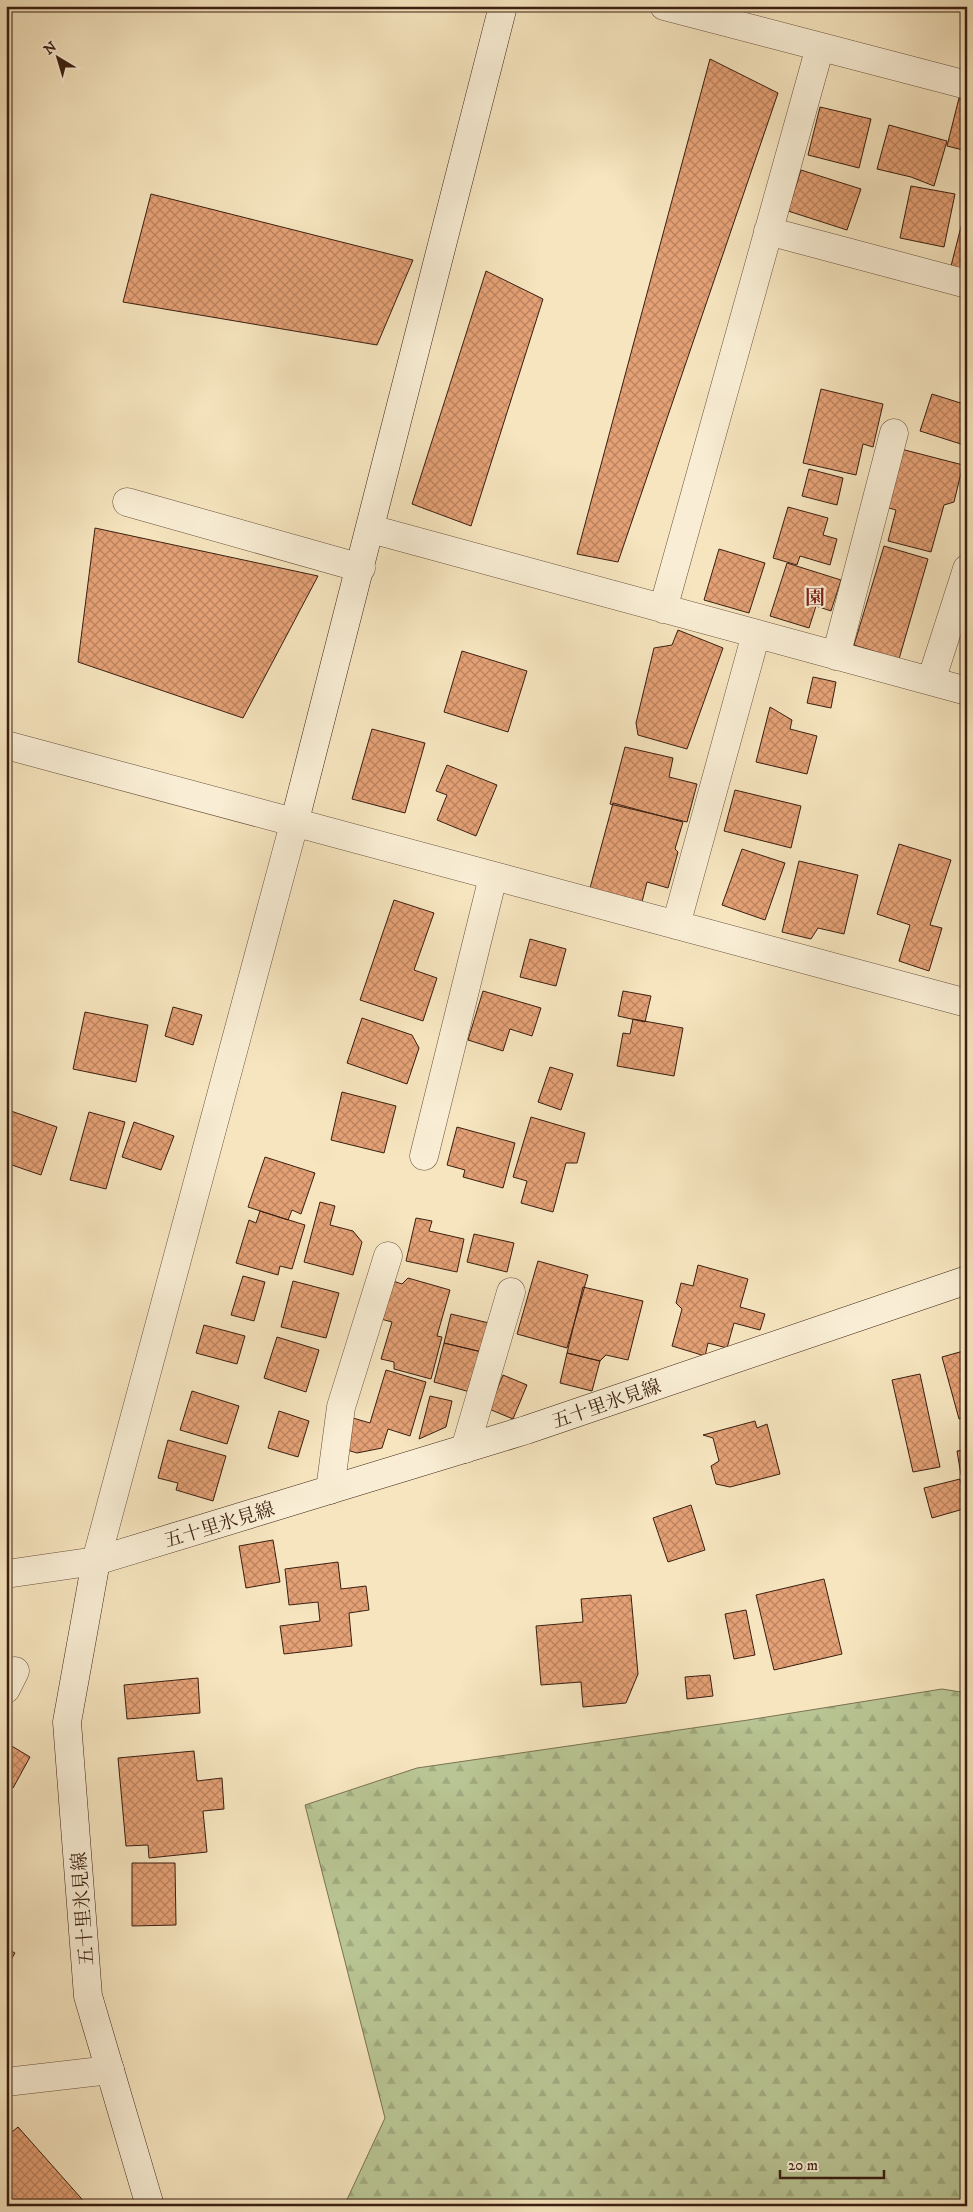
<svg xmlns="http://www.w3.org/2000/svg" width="973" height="2212" viewBox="0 0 973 2212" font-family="'IM FELL DW Pica','Noto Serif JP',serif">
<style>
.forest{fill:url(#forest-firs);stroke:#7a7252}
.building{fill:url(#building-cross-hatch);stroke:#3a1f11}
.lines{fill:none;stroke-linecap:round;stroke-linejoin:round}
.street-casing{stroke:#69503c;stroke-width:29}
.secondary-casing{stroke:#3a1f11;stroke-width:29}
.street{stroke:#f9eed5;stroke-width:28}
.secondary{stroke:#f9eed5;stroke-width:28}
.labels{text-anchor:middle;stroke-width:4.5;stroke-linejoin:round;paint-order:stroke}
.street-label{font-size:19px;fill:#3a1f11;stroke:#f9eed5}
.neighbourhood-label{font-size:20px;font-weight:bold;fill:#7a1f14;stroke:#f9eed5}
</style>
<defs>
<pattern id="forest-firs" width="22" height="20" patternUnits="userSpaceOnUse" patternTransform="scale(1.25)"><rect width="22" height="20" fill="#b9c594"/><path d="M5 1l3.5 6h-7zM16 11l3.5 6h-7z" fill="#a0a97f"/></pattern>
<pattern id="building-cross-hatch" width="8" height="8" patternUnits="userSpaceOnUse" patternTransform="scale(1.25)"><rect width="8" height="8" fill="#e5a176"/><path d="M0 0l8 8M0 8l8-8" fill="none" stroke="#bb835f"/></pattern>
</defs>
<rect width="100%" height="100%" fill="#f6e5bf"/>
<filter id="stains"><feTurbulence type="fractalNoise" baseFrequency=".004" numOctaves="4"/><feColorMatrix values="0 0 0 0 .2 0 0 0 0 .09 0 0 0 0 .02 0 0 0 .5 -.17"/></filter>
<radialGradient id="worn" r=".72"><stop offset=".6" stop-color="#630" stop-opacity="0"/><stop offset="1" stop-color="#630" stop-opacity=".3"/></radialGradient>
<path class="forest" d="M 942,1689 L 967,1693 L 967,2206 L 344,2206 L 385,2118 L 305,1805 L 417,1768 L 748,1720 Z"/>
<path class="building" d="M 710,59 L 778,93 L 618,562 L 577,554 Z
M 959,98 L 967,100 L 967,151 L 947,146 Z
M 820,107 L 871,119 L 859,168 L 808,155 Z
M 889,125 L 947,141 L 934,186 L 911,177 L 877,169 Z
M 801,170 L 861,189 L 847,230 L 788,211 Z
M 911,186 L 955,194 L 944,247 L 900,238 Z
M 151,194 L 413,260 L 377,345 L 123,302 Z
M 965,211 L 967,211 L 967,270 L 951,266 Z
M 486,271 L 543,299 L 471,526 L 412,504 Z
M 821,389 L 883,404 L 873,447 L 863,444 L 856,475 L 803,463 Z
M 932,394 L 967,405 L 967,435 L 964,445 L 920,431 Z
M 901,449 L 963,465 L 954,502 L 944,505 L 931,552 L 888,541 L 896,510 L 885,507 Z
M 809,469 L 843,478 L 837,505 L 802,496 Z
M 788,507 L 828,518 L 823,535 L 837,539 L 830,565 L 800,556 L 797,565 L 773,558 Z
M 95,528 L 318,576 L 243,718 L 78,662 Z
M 884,546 L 928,559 L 899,659 L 854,645 Z
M 719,549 L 765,563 L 749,613 L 704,600 Z
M 787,563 L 841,580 L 831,611 L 816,606 L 809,628 L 770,616 Z
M 678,630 L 723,648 L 687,749 L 638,735 L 636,723 L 654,648 L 672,645 Z
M 462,651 L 527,671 L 508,732 L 444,712 Z
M 813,677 L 836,682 L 831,708 L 807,703 Z
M 770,707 L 792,720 L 790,729 L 817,736 L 807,774 L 756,762 Z
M 372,729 L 425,743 L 405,813 L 352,799 Z
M 625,747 L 673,758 L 669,777 L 697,784 L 687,822 L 610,804 Z
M 447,765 L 497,785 L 476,836 L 437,820 L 447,795 L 436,791 Z
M 735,790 L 801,806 L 791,848 L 724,831 Z
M 613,803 L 683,822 L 675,849 L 678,852 L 668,888 L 647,882 L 642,902 L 590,888 Z
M 899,844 L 951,860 L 930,925 L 942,928 L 929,971 L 899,961 L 910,925 L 877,914 Z
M 742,849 L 785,863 L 765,920 L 722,905 Z
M 799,861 L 858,875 L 844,934 L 818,928 L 811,939 L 782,932 Z
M 394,900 L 434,913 L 414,970 L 437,978 L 423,1021 L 360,1000 Z
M 530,939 L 566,949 L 556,986 L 520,977 Z
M 483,991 L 541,1008 L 532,1036 L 510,1029 L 503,1051 L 468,1040 Z
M 623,991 L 651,996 L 645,1022 L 618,1016 Z
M 173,1007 L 202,1015 L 193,1045 L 165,1036 Z
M 85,1012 L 148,1025 L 136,1082 L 73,1069 Z
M 362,1018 L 412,1035 L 419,1048 L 407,1084 L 347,1063 Z
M 633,1019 L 683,1028 L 674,1076 L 617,1066 L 623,1033 L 630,1034 Z
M 550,1067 L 573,1074 L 561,1110 L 538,1102 Z
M 342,1092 L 396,1106 L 384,1153 L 331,1140 Z
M 8,1110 L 57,1127 L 41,1175 L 6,1163 Z
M 89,1112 L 125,1122 L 106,1189 L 70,1180 Z
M 531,1117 L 585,1133 L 577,1163 L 566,1163 L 553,1212 L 521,1203 L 527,1181 L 513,1177 Z
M 134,1122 L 174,1136 L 161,1170 L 122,1157 Z
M 457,1127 L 515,1143 L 503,1188 L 463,1177 L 465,1170 L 447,1165 Z
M 265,1157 L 315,1173 L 301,1214 L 292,1210 L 288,1220 L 248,1207 Z
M 320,1202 L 335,1206 L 330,1225 L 353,1231 L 362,1242 L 353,1275 L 304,1262 Z
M 260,1211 L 305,1225 L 292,1269 L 280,1266 L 278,1275 L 236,1263 L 249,1220 L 256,1223 Z
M 416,1218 L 432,1221 L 429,1231 L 464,1239 L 457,1272 L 406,1261 Z
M 474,1234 L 514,1243 L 507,1272 L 467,1262 Z
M 538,1261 L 588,1275 L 567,1348 L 517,1334 Z
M 698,1265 L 748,1279 L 740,1307 L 765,1314 L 760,1330 L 734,1323 L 727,1348 L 708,1343 L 705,1356 L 672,1346 L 682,1309 L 676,1303 L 681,1283 L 693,1286 Z
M 243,1276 L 265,1282 L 254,1321 L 231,1315 Z
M 408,1278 L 450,1290 L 437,1336 L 442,1337 L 431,1379 L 394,1369 L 394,1362 L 381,1359 L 392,1322 L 381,1319 L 393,1281 L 402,1284 Z
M 293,1281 L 339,1293 L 326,1338 L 281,1327 Z
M 583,1287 L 643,1301 L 628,1360 L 606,1355 L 600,1361 L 567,1353 Z
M 451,1314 L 489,1323 L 482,1352 L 444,1343 Z
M 204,1325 L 245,1336 L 237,1364 L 196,1353 Z
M 277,1337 L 319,1350 L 306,1392 L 264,1378 Z
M 444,1343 L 482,1352 L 470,1392 L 434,1382 Z
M 967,1350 L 967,1417 L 959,1419 L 942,1357 Z
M 567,1353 L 600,1361 L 592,1391 L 560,1383 Z
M 386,1370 L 426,1382 L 410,1436 L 388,1429 L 382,1448 L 357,1453 L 344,1449 L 353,1418 L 370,1423 Z
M 920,1374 L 940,1467 L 913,1472 L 892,1380 Z
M 503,1375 L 527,1385 L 513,1419 L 489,1409 Z
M 192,1391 L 239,1406 L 227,1444 L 180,1430 Z
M 430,1396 L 452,1401 L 446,1427 L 419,1439 Z
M 279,1411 L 309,1421 L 298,1457 L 268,1448 Z
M 755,1421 L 757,1428 L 767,1424 L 780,1474 L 730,1487 L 716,1484 L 711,1466 L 719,1461 L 713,1438 L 703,1435 Z
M 168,1440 L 226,1456 L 213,1501 L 176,1490 L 178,1483 L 158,1478 Z
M 965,1450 L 967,1471 L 961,1475 L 957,1451 Z
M 960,1479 L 967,1508 L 932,1518 L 924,1488 Z
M 691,1505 L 705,1550 L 668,1562 L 653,1518 Z
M 273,1540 L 280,1582 L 246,1588 L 239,1546 Z
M 338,1562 L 341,1589 L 366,1586 L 369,1610 L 349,1613 L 352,1646 L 284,1654 L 280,1626 L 320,1621 L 318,1602 L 289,1605 L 285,1569 Z
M 824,1579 L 842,1654 L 774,1670 L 756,1595 Z
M 631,1595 L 638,1674 L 626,1703 L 583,1707 L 581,1682 L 541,1685 L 536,1626 L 583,1622 L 581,1599 Z
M 746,1610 L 755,1655 L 734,1659 L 725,1614 Z
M 710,1675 L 713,1696 L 687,1699 L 685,1677 Z
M 198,1678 L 200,1713 L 127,1719 L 124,1685 Z
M 10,1745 L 30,1757 L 13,1788 L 6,1784 L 6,1752 Z
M 194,1751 L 197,1781 L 222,1778 L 224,1809 L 203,1811 L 207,1852 L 149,1858 L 148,1845 L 126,1846 L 118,1758 Z
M 132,1863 L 175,1863 L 176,1925 L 132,1926 Z
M 6,1948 L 15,1953 L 6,1968 Z
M 18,2127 L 88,2206 L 6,2206 L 6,2137 Z"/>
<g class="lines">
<g class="street-casing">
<path id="street" d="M 664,6 L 967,85
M 768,231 L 967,284
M 127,502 L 361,568
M 371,529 L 967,691
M 663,609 L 820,47
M 836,656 L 894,433
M 931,681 L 967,569
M 6,745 L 967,1003
M 676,925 L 756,634
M 424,1156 L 493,877
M 465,1449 L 511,1292
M 330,1490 L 341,1407 L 388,1256
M 6,1574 L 96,1561 L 294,824
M 6,1689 L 15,1671
M 6,2082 L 110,2070"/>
</g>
<g class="secondary-casing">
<path id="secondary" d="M 294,824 L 503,6
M 150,2206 L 88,1996 L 67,1722 L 96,1561 L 526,1430 L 967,1280"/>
</g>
<use href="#street" class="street"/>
<use href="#secondary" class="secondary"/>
</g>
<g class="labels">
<g class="street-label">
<text transform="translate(606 1403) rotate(-19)" y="7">五十里氷見線</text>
<text transform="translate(219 1524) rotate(-17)" y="7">五十里氷見線</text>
<text transform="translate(82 1909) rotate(-94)" y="7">五十里氷見線</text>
</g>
<g class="neighbourhood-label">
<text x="815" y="604">園</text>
</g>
</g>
<rect width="973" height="2212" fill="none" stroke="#f6e5bf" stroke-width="25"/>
<rect x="8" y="8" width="958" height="2197" fill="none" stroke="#3a1f11" stroke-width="2.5"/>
<rect x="12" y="12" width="948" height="2187" fill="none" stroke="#3a1f11"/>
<g transform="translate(58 58) rotate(322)" stroke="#f9eed5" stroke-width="4" paint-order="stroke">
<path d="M0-4L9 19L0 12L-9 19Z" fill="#3a1f11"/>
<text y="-8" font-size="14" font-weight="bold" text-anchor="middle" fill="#3a1f11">N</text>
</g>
<path d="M780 2170v8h104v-8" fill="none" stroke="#3a1f11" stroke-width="2.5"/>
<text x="788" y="2170" font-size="15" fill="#3a1f11" stroke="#f9eed5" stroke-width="4" paint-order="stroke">20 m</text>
<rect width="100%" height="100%" filter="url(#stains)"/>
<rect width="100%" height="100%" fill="url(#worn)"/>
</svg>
